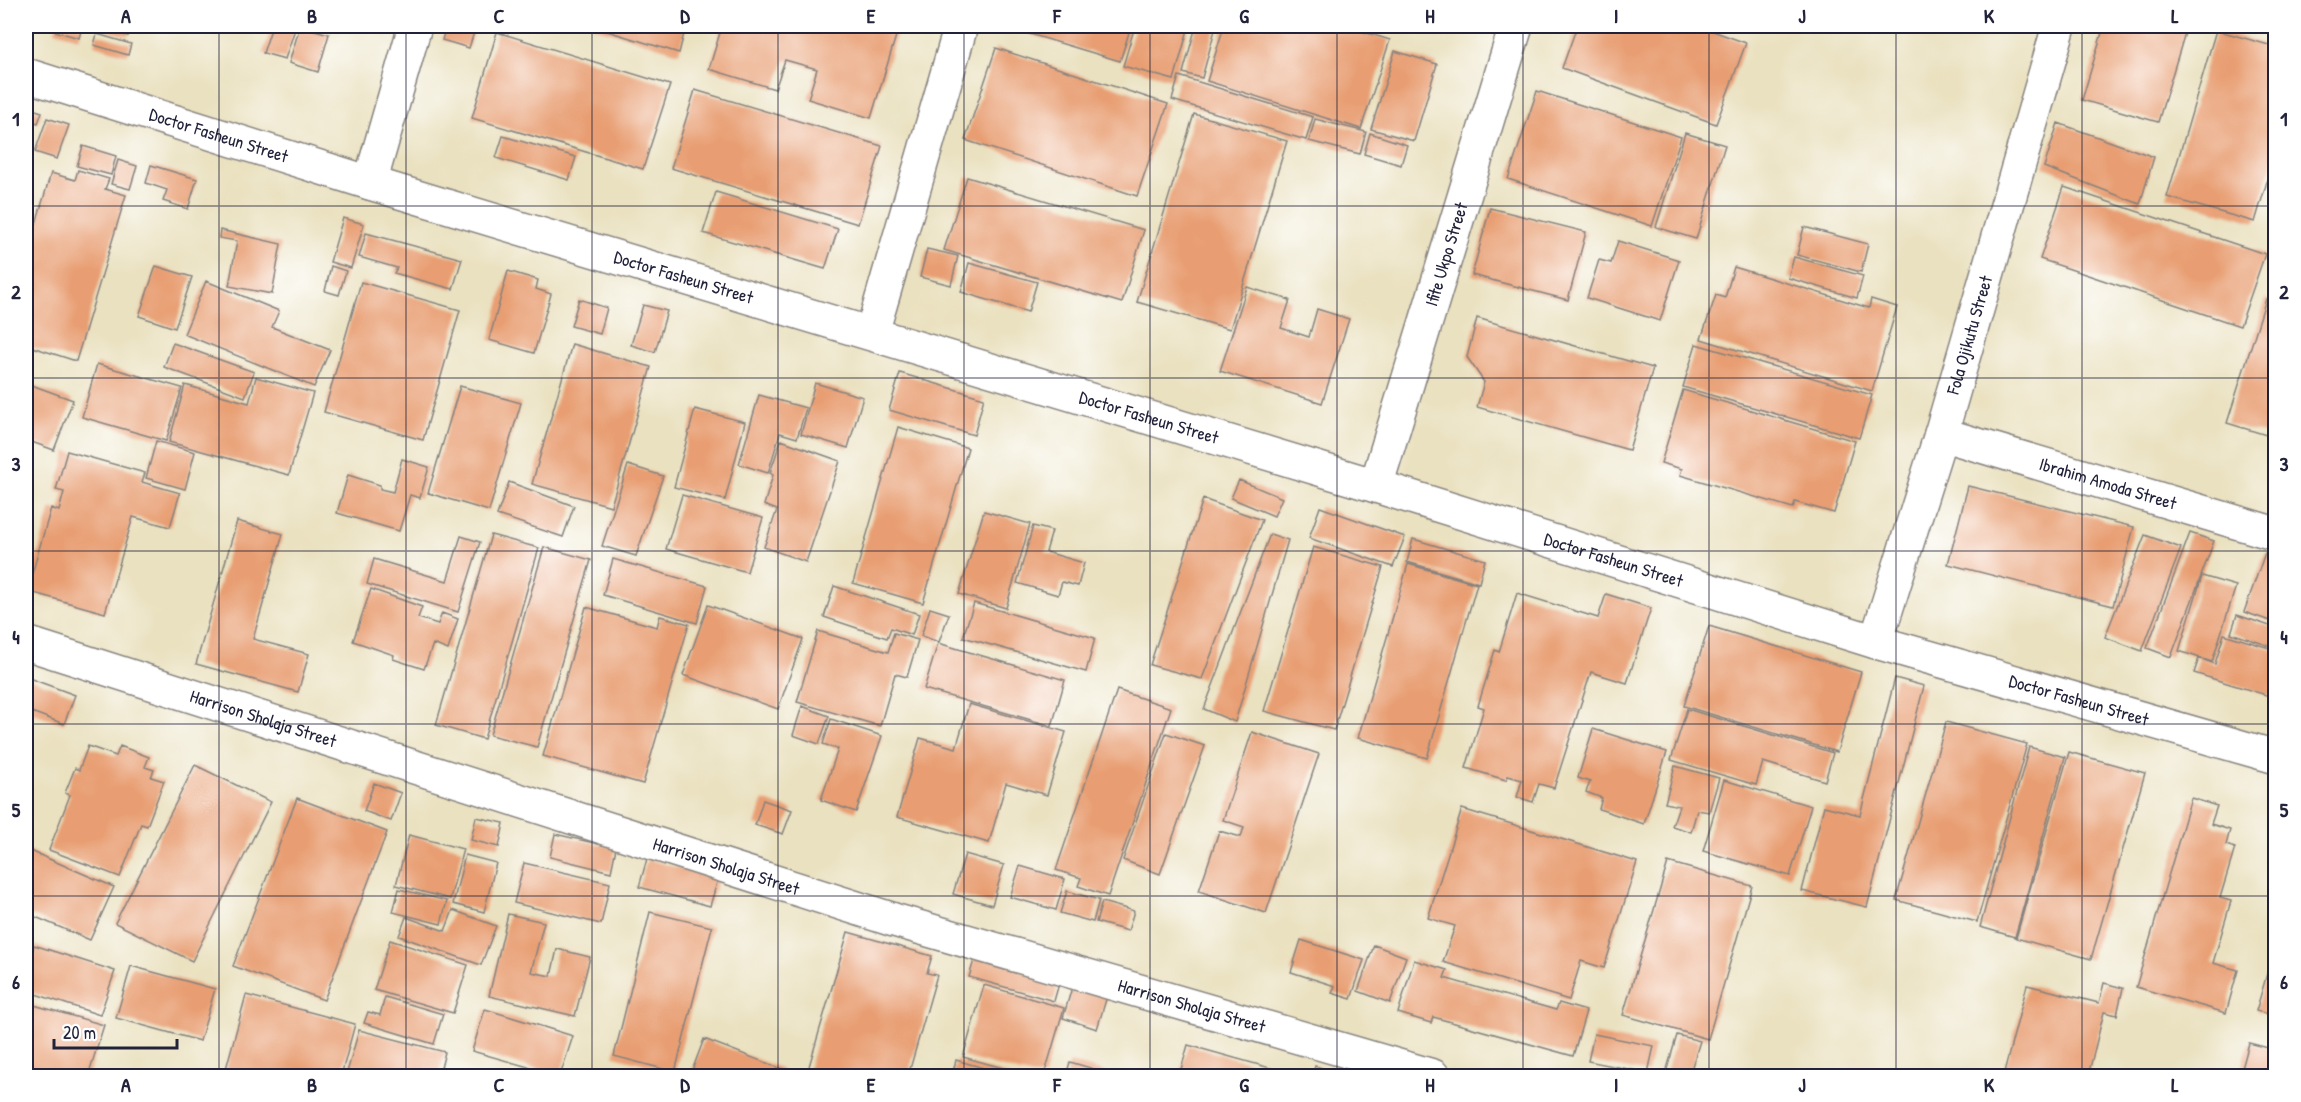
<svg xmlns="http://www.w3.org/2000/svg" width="2301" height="1102" viewBox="0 0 2301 1102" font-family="'Patrick Hand',sans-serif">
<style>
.building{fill:#e89e72}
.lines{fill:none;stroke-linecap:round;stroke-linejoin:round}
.minor-casing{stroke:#86827e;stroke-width:36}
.minor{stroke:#fff;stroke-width:33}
.grid{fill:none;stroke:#22223b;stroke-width:1.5;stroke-opacity:0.55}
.labels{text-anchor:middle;stroke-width:4.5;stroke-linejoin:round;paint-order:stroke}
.street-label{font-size:18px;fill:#22223b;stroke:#fff}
.neatline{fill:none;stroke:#22223b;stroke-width:2}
.grid-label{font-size:20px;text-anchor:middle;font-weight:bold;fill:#22223b}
</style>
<rect width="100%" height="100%" fill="#fff"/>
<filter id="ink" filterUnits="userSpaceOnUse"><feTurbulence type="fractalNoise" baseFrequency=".0167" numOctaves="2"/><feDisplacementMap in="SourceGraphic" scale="12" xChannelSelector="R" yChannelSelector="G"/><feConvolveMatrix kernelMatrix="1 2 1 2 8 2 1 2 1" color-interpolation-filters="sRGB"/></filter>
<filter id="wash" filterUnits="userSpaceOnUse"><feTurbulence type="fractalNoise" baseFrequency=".008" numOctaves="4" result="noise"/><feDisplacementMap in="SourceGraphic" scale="24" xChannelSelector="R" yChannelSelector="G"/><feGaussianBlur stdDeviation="1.35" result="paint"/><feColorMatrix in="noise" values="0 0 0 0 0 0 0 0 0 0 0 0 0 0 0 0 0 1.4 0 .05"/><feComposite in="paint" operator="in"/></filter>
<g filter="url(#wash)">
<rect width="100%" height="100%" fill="#eae1c0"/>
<g id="blocks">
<path class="building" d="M 56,26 L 76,26 L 82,27 L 79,38 L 55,31 Z
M 107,26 L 132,26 L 128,36 L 106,30 Z
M 272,26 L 296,26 L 285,59 L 263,53 Z
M 300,26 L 329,34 L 318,72 L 289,63 Z
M 446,26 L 476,26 L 469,48 L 442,40 Z
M 591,26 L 686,26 L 679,53 Z
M 722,26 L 850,26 L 859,28 L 860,26 L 899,26 L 871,118 L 808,99 L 817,69 L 785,60 L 775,89 L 709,69 Z
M 1003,26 L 1131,26 L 1120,61 Z
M 1135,26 L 1189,26 L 1174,80 L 1123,66 Z
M 1196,26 L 1216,26 L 1202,78 L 1183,73 Z
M 1224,26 L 1345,26 L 1390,40 L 1361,129 L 1207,81 Z
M 1577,26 L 1699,26 L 1746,43 L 1716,124 L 1562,68 Z
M 2104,26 L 2187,26 L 2158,122 L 2082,100 Z
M 2216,30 L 2276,47 L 2276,151 L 2255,222 L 2167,197 Z
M 497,32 L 670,85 L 643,169 L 472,118 Z
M 97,34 L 131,44 L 128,55 L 94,45 Z
M 996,48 L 1168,104 L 1137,196 L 965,140 Z
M 1395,51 L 1437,64 L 1414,141 L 1371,129 Z
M 1179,76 L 1313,117 L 1306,140 L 1172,100 Z
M 695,90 L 882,146 L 858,224 L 671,168 Z
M 1537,91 L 1681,137 L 1652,226 L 1508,179 Z
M 26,107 L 42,112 L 38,123 L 26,119 Z
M 1194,114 L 1287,141 L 1230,329 L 1137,302 Z
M 47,118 L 69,125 L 57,159 L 35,152 Z
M 1315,119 L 1366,132 L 1360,154 L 1309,141 Z
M 2058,123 L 2154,157 L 2140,204 L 2044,167 Z
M 1370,133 L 1407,145 L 1401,165 L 1364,154 Z
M 1685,133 L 1725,145 L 1696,239 L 1656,227 Z
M 503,136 L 576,157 L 569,180 L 496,158 Z
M 83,146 L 116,156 L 111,175 L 77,166 Z
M 118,160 L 137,166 L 130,189 L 111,184 Z
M 151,165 L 197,179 L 188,209 L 163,201 L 167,190 L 146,183 Z
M 78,170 L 109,179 L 105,189 L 126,195 L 76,361 L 26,345 L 26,257 L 51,173 L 75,180 Z
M 967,177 L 1144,230 L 1122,303 L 944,250 Z
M 2064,187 L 2265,254 L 2240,326 L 2040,259 Z
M 716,192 L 838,229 L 825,269 L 703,233 Z
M 1490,208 L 1586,232 L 1568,300 L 1472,275 Z
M 343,218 L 364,224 L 351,268 L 330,262 Z
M 1804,227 L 1868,244 L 1861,272 L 1797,255 Z
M 220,230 L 281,244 L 272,294 L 229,286 L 237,241 L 219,238 Z
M 366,233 L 462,259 L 453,289 L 394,273 L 397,268 L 359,257 Z
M 1618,241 L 1679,260 L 1660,321 L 1587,298 L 1599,260 L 1611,263 Z
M 927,249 L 958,256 L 951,285 L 920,277 Z
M 1794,257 L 1863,276 L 1857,298 L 1788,278 Z
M 2275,257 L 2276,257 L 2276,281 L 2268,278 Z
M 969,263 L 1037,282 L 1028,312 L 961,292 Z
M 156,266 L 192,277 L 175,328 L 139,316 Z
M 331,266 L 346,271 L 339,295 L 325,291 Z
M 1734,267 L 1869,308 L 1871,299 L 1897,307 L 1872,391 L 1701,339 L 1716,295 L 1725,298 Z
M 508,271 L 538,280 L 536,289 L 551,294 L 534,353 L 489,340 Z
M 206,281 L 279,311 L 272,327 L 330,350 L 314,387 L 184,334 Z
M 361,282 L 460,310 L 423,440 L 324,412 Z
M 1247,287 L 1290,300 L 1281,328 L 1309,337 L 1317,309 L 1349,319 L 1322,403 L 1220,371 Z
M 579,299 L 607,308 L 600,334 L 571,326 Z
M 2266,299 L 2276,302 L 2276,438 L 2227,423 Z
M 643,305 L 667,311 L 655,352 L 631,345 Z
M 1477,318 L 1653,368 L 1629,450 L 1477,407 L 1484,382 L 1467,357 Z
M 173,343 L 254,372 L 245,397 L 164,367 Z
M 572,344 L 651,367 L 611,506 L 532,484 Z
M 1696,344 L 1872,395 L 1859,438 L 1683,387 Z
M 97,364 L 182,388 L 166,441 L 82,417 Z
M 900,373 L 984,398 L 974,435 L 889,410 Z
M 256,377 L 313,393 L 289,475 L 169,442 L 185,385 L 249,403 Z
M 26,383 L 73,400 L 54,450 L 26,440 Z
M 815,383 L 863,397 L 848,448 L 801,434 Z
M 460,386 L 521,403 L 489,511 L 428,493 Z
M 1683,390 L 1855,441 L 1834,513 L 1795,502 L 1793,508 L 1680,475 L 1682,469 L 1661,463 Z
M 759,395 L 806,408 L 797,438 L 780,433 L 768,473 L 739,464 Z
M 695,409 L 745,422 L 725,500 L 674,487 Z
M 898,427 L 968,448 L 923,603 L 853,583 Z
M 781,440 L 840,461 L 806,562 L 764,547 L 777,510 L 764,505 L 773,475 L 770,473 Z
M 156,441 L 195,452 L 185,489 L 146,478 Z
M 67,451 L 145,473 L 142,482 L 180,493 L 170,527 L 133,517 L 105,613 L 27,591 L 51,508 L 59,511 L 64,492 L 56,490 Z
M 402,459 L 429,467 L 420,498 L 410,495 L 399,531 L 337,513 L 348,475 L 380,485 L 380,489 L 393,492 Z
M 628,465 L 663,476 L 636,556 L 602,546 Z
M 1239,480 L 1282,498 L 1274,516 L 1231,498 Z
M 509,482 L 574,506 L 563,537 L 497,515 Z
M 1968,486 L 2134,527 L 2113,606 L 1948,564 Z
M 682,495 L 763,518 L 747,572 L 666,549 Z
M 1203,499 L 1262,520 L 1202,679 L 1150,665 Z
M 1320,507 L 1405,537 L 1393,567 L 1309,538 Z
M 984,511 L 1030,524 L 1006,608 L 959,594 Z
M 237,521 L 283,534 L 253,639 L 309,654 L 298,692 L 196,664 Z
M 1033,526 L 1052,531 L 1046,552 L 1084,563 L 1078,586 L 1062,582 L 1058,595 L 1017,583 Z
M 2190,533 L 2214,541 L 2171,657 L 2147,648 Z
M 1270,534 L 1288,540 L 1235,722 L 1204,709 Z
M 491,535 L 539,548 L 484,739 L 436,725 Z
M 2145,535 L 2181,548 L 2142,651 L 2105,637 Z
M 461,536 L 480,542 L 458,612 L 367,584 L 374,559 L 447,581 Z
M 1413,539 L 1485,560 L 1479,583 L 1407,562 Z
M 544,547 L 591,560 L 537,747 L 490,735 Z
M 1313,547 L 1383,567 L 1334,730 L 1264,711 Z
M 2265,553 L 2276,556 L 2276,623 L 2244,612 Z
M 613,559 L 707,586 L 697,623 L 603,595 Z
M 1408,564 L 1477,584 L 1427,758 L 1358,738 Z
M 2202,576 L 2236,586 L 2212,662 L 2179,651 Z
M 834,586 L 919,614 L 912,635 L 891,628 L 887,638 L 824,617 Z
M 371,589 L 422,607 L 418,618 L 438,624 L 442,613 L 458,619 L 448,650 L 433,644 L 424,669 L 393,659 L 394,655 L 353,641 Z
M 1517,593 L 1598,618 L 1606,594 L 1651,608 L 1627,683 L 1591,672 L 1554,788 L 1539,784 L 1533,802 L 1517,797 L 1522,780 L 1508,776 L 1506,780 L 1466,768 L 1484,708 L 1478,706 L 1495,650 L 1499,652 Z
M 974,603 L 1095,638 L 1086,672 L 963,637 Z
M 708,605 L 803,639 L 778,709 L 683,675 Z
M 586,607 L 657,627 L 660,616 L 689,624 L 643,784 L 543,756 Z
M 930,608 L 949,614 L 939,642 L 921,636 Z
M 2237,615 L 2276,628 L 2276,648 L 2231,633 Z
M 1709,626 L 1861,672 L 1837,752 L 1684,706 Z
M 818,631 L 888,652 L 894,633 L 918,640 L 907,677 L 895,674 L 880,726 L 797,702 Z
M 2224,634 L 2276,650 L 2276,698 L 2194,673 L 2199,658 L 2215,664 Z
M 938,643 L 1065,680 L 1052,726 L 924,689 Z
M 26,677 L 75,695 L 64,724 L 26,710 Z
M 1895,678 L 1924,686 L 1867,907 L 1802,891 L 1824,806 L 1860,815 Z
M 1117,690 L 1171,708 L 1108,896 L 1078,886 L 1081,878 L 1056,870 Z
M 969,704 L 1066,732 L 1047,795 L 1006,783 L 989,843 L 897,817 L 920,738 L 956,748 Z
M 802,706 L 829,716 L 819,744 L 793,735 Z
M 1687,709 L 1833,753 L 1825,781 L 1763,762 L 1756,785 L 1671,760 Z
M 831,719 L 882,736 L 856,812 L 821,800 L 838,749 L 823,744 Z
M 1946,722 L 2027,744 L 1977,922 L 1896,900 Z
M 1593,729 L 1667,752 L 1644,824 L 1599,809 L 1602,798 L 1586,792 L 1590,782 L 1578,778 Z
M 1252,732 L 1319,754 L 1266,913 L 1199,891 L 1219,831 L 1241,837 L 1244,827 L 1223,820 Z
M 1166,733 L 1205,746 L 1160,874 L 1123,860 Z
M 88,746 L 116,756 L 120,746 L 149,757 L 145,767 L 154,770 L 151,777 L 164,781 L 147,826 L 141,824 L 120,877 L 49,850 L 70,795 L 65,793 L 75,768 L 79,770 Z
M 2029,747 L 2065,757 L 2015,937 L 1980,927 Z
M 2069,752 L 2145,773 L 2091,959 L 2016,938 Z
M 195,765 L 271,802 L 192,961 L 115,923 Z
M 1675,766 L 1719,778 L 1709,812 L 1697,810 L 1691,832 L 1672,826 L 1679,806 L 1665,803 Z
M 1724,780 L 1811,806 L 1790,876 L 1703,851 Z
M 374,783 L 401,793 L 391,821 L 364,811 Z
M 297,798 L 387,832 L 324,1000 L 233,966 Z
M 2191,798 L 2217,806 L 2211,824 L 2230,830 L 2226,845 L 2235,848 L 2220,898 L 2231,901 L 2213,963 L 2238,970 L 2226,1013 L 2136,987 Z
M 763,800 L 792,810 L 783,834 L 755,825 Z
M 1462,809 L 1637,862 L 1604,968 L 1581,961 L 1569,1000 L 1443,962 L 1455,926 L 1428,918 Z
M 476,817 L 504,823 L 499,847 L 471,840 Z
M 555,834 L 616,848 L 611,872 L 550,857 Z
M 409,835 L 463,849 L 450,899 L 396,885 Z
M 26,849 L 114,887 L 90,940 L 26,913 Z
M 965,854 L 1004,865 L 992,905 L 953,894 Z
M 465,855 L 496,863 L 484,912 L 453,904 Z
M 647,859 L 718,879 L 710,906 L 639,887 Z
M 1668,862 L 1752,886 L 1708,1039 L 1623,1015 Z
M 524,863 L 610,883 L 601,924 L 514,903 Z
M 1020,866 L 1065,879 L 1056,910 L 1010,897 Z
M 399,889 L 447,901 L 441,924 L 393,912 Z
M 1067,891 L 1099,900 L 1093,922 L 1060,913 Z
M 1102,902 L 1134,911 L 1128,931 L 1096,922 Z
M 453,910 L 496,926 L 481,965 L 399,936 L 406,917 L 445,931 Z
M 650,912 L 712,927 L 675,1072 L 614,1056 Z
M 508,914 L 544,922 L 531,972 L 551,976 L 557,949 L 590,957 L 575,1016 L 489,996 Z
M 848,932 L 932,956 L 927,973 L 937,975 L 908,1076 L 830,1076 L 808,1070 Z
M 390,940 L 468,965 L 453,1013 L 374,990 Z
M 1301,940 L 1364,960 L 1351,999 L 1332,993 L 1335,986 L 1291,972 Z
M 34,945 L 115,971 L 100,1015 L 26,991 L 26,973 Z
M 1374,945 L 1406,957 L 1390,1003 L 1358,991 Z
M 977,950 L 1062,973 L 1054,1001 L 969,977 Z
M 2274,950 L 2276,951 L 2276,1016 L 2256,1011 Z
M 1414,960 L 1447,970 L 1444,978 L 1556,1010 L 1559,1003 L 1586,1011 L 1573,1056 L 1433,1017 L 1431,1023 L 1398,1013 Z
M 131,966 L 215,989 L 200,1041 L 116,1018 Z
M 2104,983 L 2123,988 L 2117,1015 L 2104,1012 L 2088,1076 L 2003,1076 L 2027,985 L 2099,1003 Z
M 1073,984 L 1108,993 L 1097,1029 L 1063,1018 Z
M 984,985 L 1064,1008 L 1044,1076 L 1032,1076 L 963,1057 Z
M 246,995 L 355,1024 L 341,1076 L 224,1076 Z
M 385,997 L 443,1014 L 434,1044 L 364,1023 L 368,1012 L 380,1015 Z
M 27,1003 L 104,1025 L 88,1076 L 26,1076 Z
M 485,1009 L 573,1036 L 560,1076 L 472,1051 Z
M 359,1030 L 445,1052 L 439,1076 L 346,1076 Z
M 1594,1034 L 1654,1046 L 1648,1073 L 1588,1061 Z
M 1677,1035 L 1700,1041 L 1689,1076 L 1665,1076 Z
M 704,1039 L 782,1069 L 779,1076 L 690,1076 Z
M 2249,1043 L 2276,1050 L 2276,1076 L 2240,1076 Z
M 1188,1045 L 1281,1071 L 1280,1076 L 1179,1076 Z
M 956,1060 L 1011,1076 L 952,1076 Z
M 1070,1062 L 1111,1074 L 1111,1076 L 1066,1076 Z
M 1315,1066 L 1348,1076 L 1312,1076 Z"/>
</g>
</g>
<g filter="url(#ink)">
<use href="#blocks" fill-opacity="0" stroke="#86827e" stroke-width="1.5"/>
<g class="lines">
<g class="minor-casing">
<g id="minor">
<path id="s1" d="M 26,75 L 370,183 L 1376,486 L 1876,642 L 2276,757"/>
<path d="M 370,183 L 415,26"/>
<path d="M 872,333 L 961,26"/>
<path id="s2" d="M 1941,434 L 2276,534"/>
<path id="s3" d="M 1376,486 L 1516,26"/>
<path id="s4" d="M 1876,642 L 1941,434 L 2059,26"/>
<path id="s5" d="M 26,643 L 894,920 L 1433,1076"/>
</g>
</g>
<use href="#minor" class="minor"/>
</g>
</g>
<path class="grid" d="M 219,26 L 219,1076M 406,26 L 406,1076M 592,26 L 592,1076M 778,26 L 778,1076M 964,26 L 964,1076M 1150,26 L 1150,1076M 1337,26 L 1337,1076M 1523,26 L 1523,1076M 1709,26 L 1709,1076M 1896,26 L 1896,1076M 2082,26 L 2082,1076M 26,206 L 2276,206M 26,378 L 2276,378M 26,551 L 2276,551M 26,724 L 2276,724M 26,896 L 2276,896"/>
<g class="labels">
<g class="street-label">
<text dy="6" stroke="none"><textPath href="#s1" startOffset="202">Doctor Fasheun Street</textPath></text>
<text dy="6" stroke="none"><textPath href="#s3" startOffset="242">Ifite Ukpo Street</textPath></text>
<text dy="6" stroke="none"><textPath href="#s1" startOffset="688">Doctor Fasheun Street</textPath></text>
<text dy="6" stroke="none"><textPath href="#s4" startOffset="321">Fola Ojikutu Street</textPath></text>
<text dy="6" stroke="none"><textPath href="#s1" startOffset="1174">Doctor Fasheun Street</textPath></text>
<text dy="6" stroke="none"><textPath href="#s2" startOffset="174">Ibrahim Amoda Street</textPath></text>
<text dy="6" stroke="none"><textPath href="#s1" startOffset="1660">Doctor Fasheun Street</textPath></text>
<text dy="6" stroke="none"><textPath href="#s1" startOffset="2146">Doctor Fasheun Street</textPath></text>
<text dy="6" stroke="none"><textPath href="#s5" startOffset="249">Harrison Sholaja Street</textPath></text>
<text dy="6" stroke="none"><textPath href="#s5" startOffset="735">Harrison Sholaja Street</textPath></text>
<text dy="6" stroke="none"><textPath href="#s5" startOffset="1221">Harrison Sholaja Street</textPath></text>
</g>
</g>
<rect width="2301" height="1102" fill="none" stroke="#fff" stroke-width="66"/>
<path d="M54 1039v9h123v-9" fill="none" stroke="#22223b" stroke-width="3"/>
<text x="63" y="1039" font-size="18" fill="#22223b" stroke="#ffffff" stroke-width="4.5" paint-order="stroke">20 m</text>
<rect x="33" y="33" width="2235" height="1036" class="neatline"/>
<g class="grid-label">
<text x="126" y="23">A</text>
<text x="312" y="23">B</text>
<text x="499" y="23">C</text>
<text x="685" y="23">D</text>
<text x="871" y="23">E</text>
<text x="1057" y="23">F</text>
<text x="1244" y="23">G</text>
<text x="1430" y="23">H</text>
<text x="1616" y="23">I</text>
<text x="1802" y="23">J</text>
<text x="1989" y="23">K</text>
<text x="2175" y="23">L</text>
<text x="16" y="126">1</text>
<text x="2284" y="126">1</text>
<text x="16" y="299">2</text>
<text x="2284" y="299">2</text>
<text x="16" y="471">3</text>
<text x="2284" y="471">3</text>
<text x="16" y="644">4</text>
<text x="2284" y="644">4</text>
<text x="16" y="817">5</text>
<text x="2284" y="817">5</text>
<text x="16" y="989">6</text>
<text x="2284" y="989">6</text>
<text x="126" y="1092">A</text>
<text x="312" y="1092">B</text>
<text x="499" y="1092">C</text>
<text x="685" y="1092">D</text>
<text x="871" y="1092">E</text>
<text x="1057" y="1092">F</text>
<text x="1244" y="1092">G</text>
<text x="1430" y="1092">H</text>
<text x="1616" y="1092">I</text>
<text x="1802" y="1092">J</text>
<text x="1989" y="1092">K</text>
<text x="2175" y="1092">L</text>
</g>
</svg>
